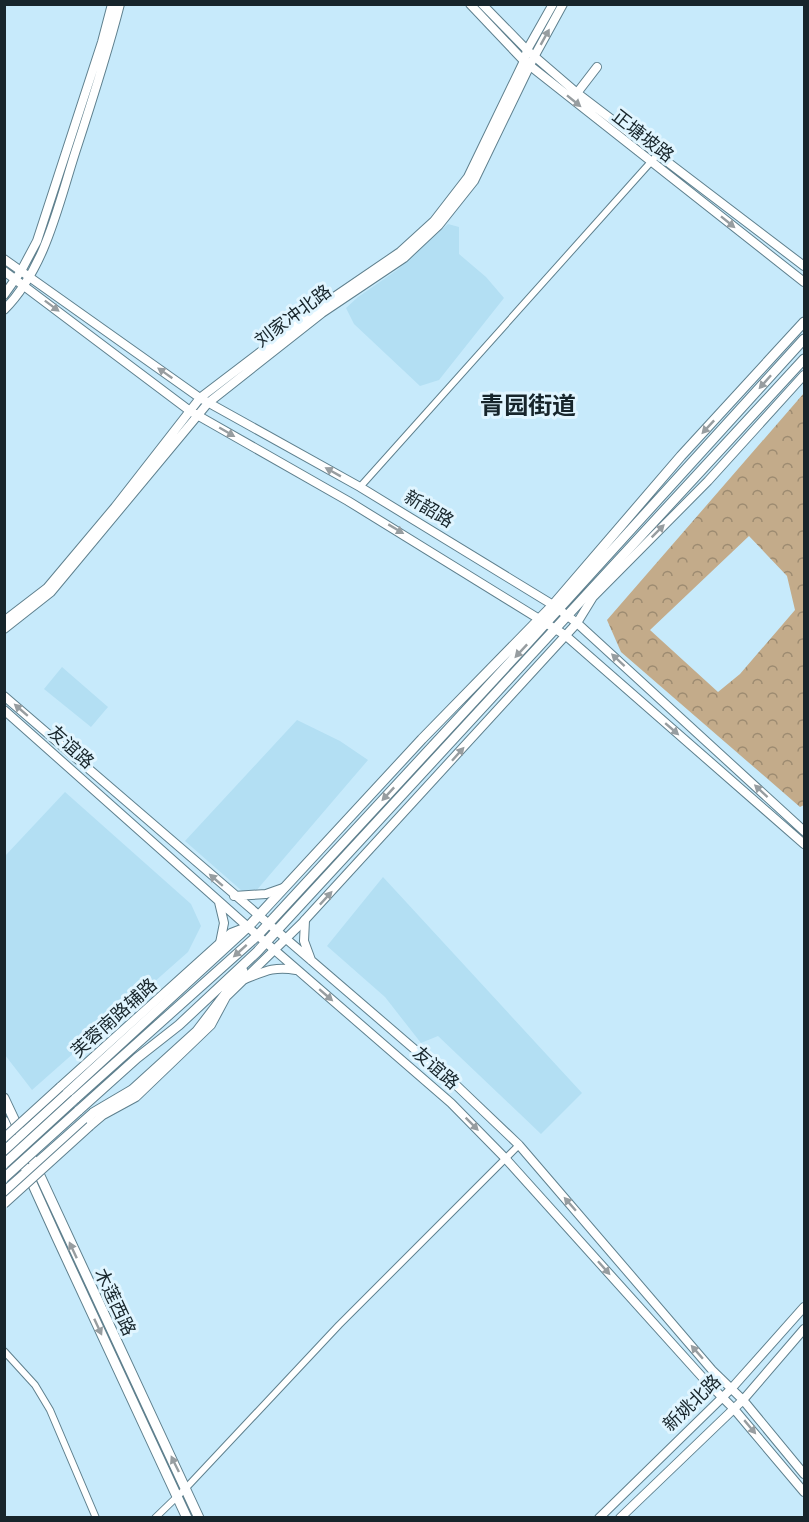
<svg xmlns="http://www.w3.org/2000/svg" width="809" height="1522" viewBox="0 0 809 1522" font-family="Jost,'Noto Sans SC',sans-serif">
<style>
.built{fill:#b3dff3}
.forest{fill:url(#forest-crowns);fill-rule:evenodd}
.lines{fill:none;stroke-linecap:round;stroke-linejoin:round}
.minor-casing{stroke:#5f808e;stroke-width:8}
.tertiary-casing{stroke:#5f808e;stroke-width:10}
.secondary-casing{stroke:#5f808e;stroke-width:10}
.primary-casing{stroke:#5f808e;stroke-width:11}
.minor{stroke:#fff;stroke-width:6}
.tertiary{stroke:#fff;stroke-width:8}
.secondary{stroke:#fff;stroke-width:8}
.primary{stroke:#fff;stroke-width:9}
.tertiary-bridge-casing{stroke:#5f808e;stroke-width:10;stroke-linecap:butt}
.primary-bridge-casing{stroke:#5f808e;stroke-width:11;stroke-linecap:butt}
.tertiary-bridge{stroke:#fff;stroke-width:8}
.primary-bridge{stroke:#fff;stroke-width:9}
.oneway{fill:#979da0}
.labels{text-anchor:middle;stroke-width:6;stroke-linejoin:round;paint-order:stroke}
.street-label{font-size:18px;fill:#17252b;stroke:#e0f5ff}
.district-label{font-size:24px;font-weight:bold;fill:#17252b;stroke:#e0f5ff}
</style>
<defs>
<pattern id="forest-crowns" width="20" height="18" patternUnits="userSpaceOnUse" patternTransform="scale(1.5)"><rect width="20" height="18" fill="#c3ab8a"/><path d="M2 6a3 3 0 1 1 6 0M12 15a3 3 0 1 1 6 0" fill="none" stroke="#9d8b71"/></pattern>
</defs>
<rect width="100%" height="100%" fill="#c7eafb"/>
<path class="built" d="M 448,224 L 459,227 L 459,254 L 486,277 L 504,298 L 439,380 L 420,386 L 354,324 L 346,308 L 358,297 L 397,270 Z
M 62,667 L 108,707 L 91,727 L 44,689 Z
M 297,720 L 340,741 L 368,760 L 250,898 L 185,841 Z
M 65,792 L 191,904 L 201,926 L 188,952 L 32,1090 L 5,1055 L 5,856 Z
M 383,877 L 582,1093 L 541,1134 L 438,1036 L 421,1043 L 385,997 L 327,946 Z"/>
<path class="forest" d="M 804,393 L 804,805 L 800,807 L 621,652 L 607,620 ZM 749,536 L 787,576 L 795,610 L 740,674 L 718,692 L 650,630 Z"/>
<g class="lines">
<g class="minor-casing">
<path id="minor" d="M 360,487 L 658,154
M 4,1351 L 35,1385 L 50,1410 L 96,1518
M 155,1518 L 186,1488 L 339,1325 L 519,1145"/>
</g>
<g class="tertiary-casing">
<path id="tertiary" d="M 470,4 L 524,61 L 804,282
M 482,4 L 527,50 L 577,93 L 804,266
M 577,93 L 597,67
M 4,295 L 21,271 L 37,241 L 102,42 L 112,4
M 4,310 C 45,269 58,206 75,153 C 91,104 107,55 120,4
M 60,1087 L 231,933 L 244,928
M 90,1126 L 103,1115 L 136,1097 L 211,1025 L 226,997 L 303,922 L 577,623 L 593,597 L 708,481 L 804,375"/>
</g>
<g class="secondary-casing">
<path id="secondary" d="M 4,259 L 200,398 L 360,487 L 553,605 L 577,623 L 804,831
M 4,271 L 190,411 L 348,501 L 565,635 L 804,844
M 4,621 L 47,588 L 115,507 L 200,398 L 318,308 L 400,252 L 434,221 L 468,177 L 524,61 L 527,50 L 553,4
M 4,629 L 51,592 L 208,403 L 322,313 L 404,258 L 439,225 L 474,181 L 534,57 L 563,4
M 4,696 L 456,1085 L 519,1145 L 712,1370 L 743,1400 L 804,1474
M 4,710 L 248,927 L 451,1103 L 505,1158 L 703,1378 L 734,1409 L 804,1492
M 234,896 L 266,894 L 283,888
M 219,902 L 224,923 L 220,943
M 305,920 L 304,941 L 311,960
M 245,979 C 265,971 275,966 296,970
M 599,1518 L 731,1389 L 804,1307
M 620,1518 L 743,1400 L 804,1329"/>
</g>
<g class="primary-casing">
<path id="primary" d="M 4,1098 L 20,1132
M 75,1099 L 258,935 L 526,645 L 804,339
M 78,1111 L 137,1058 L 179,1025 L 257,952 L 804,359
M 4,1121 L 57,1238 L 187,1518
M 28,1150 L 199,1518
M 4,1151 L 248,927 L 422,739 L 553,605 L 681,456 L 804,322
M 4,1192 L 93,1113 L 132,1090 L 197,1031 L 243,971"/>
</g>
<use href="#minor" class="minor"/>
<use href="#tertiary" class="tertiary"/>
<use href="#secondary" class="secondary"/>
<use href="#primary" class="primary"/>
<g class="tertiary-bridge-casing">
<path id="tertiary-bridge" d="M 4,1138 L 60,1087
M 4,1204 L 90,1126"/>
</g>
<g class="primary-bridge-casing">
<path id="primary-bridge" d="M 4,1164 L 75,1099
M 4,1178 L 78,1111"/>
</g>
<use href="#tertiary-bridge" class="tertiary-bridge"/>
<use href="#primary-bridge" class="primary-bridge"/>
</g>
<defs><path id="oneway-solid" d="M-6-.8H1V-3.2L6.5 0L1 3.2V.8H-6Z" transform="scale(1.5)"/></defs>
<g class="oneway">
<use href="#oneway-solid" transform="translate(545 37) rotate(-61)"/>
<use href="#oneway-solid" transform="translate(574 101) rotate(39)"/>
<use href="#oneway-solid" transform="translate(728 222) rotate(39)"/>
<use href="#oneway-solid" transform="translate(52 306) rotate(37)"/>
<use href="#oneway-solid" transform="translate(165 373) rotate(-145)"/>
<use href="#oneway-solid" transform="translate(765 382) rotate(132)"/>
<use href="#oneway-solid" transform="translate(708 427) rotate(133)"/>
<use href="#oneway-solid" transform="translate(227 432) rotate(30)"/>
<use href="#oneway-solid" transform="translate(333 472) rotate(-151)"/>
<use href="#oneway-solid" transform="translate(396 529) rotate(31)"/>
<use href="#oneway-solid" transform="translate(658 531) rotate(-45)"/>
<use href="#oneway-solid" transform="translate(521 651) rotate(133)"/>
<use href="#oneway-solid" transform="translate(618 660) rotate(-137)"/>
<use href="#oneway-solid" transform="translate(21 710) rotate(-139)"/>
<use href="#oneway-solid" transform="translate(672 729) rotate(41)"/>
<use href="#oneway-solid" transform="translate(458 754) rotate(-48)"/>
<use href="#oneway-solid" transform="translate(761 791) rotate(-137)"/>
<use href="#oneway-solid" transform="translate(388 794) rotate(133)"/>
<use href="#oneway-solid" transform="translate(216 880) rotate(-139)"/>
<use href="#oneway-solid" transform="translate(326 898) rotate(-47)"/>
<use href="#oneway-solid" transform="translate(240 951) rotate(138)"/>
<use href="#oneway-solid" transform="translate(326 995) rotate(41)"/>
<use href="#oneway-solid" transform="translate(472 1124) rotate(45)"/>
<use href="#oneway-solid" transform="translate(570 1204) rotate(-131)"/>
<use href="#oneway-solid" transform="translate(73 1250) rotate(-115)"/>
<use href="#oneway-solid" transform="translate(604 1268) rotate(48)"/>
<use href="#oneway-solid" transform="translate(98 1327) rotate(65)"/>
<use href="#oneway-solid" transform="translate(697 1352) rotate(-131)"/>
<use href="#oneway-solid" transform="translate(750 1427) rotate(50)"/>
<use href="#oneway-solid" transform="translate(175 1464) rotate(-116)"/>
</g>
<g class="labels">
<g class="street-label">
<text transform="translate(643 136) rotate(38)" y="6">正塘坡路</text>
<text transform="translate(293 316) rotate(-37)" y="6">刘家冲北路</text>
<text transform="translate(429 509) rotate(31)" y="6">新韶路</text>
<text transform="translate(71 747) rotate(42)" y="6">友谊路</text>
<text transform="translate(114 1018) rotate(-42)" y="6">芙蓉南路辅路</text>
<text transform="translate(436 1068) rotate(41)" y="6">友谊路</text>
<text transform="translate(115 1302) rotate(65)" y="6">木莲西路</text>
<text transform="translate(692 1403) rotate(-44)" y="6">新姚北路</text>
</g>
<g class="district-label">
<text x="528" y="414">青园街道</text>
</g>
</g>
<rect width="809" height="1522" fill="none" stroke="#17252b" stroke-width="12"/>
</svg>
